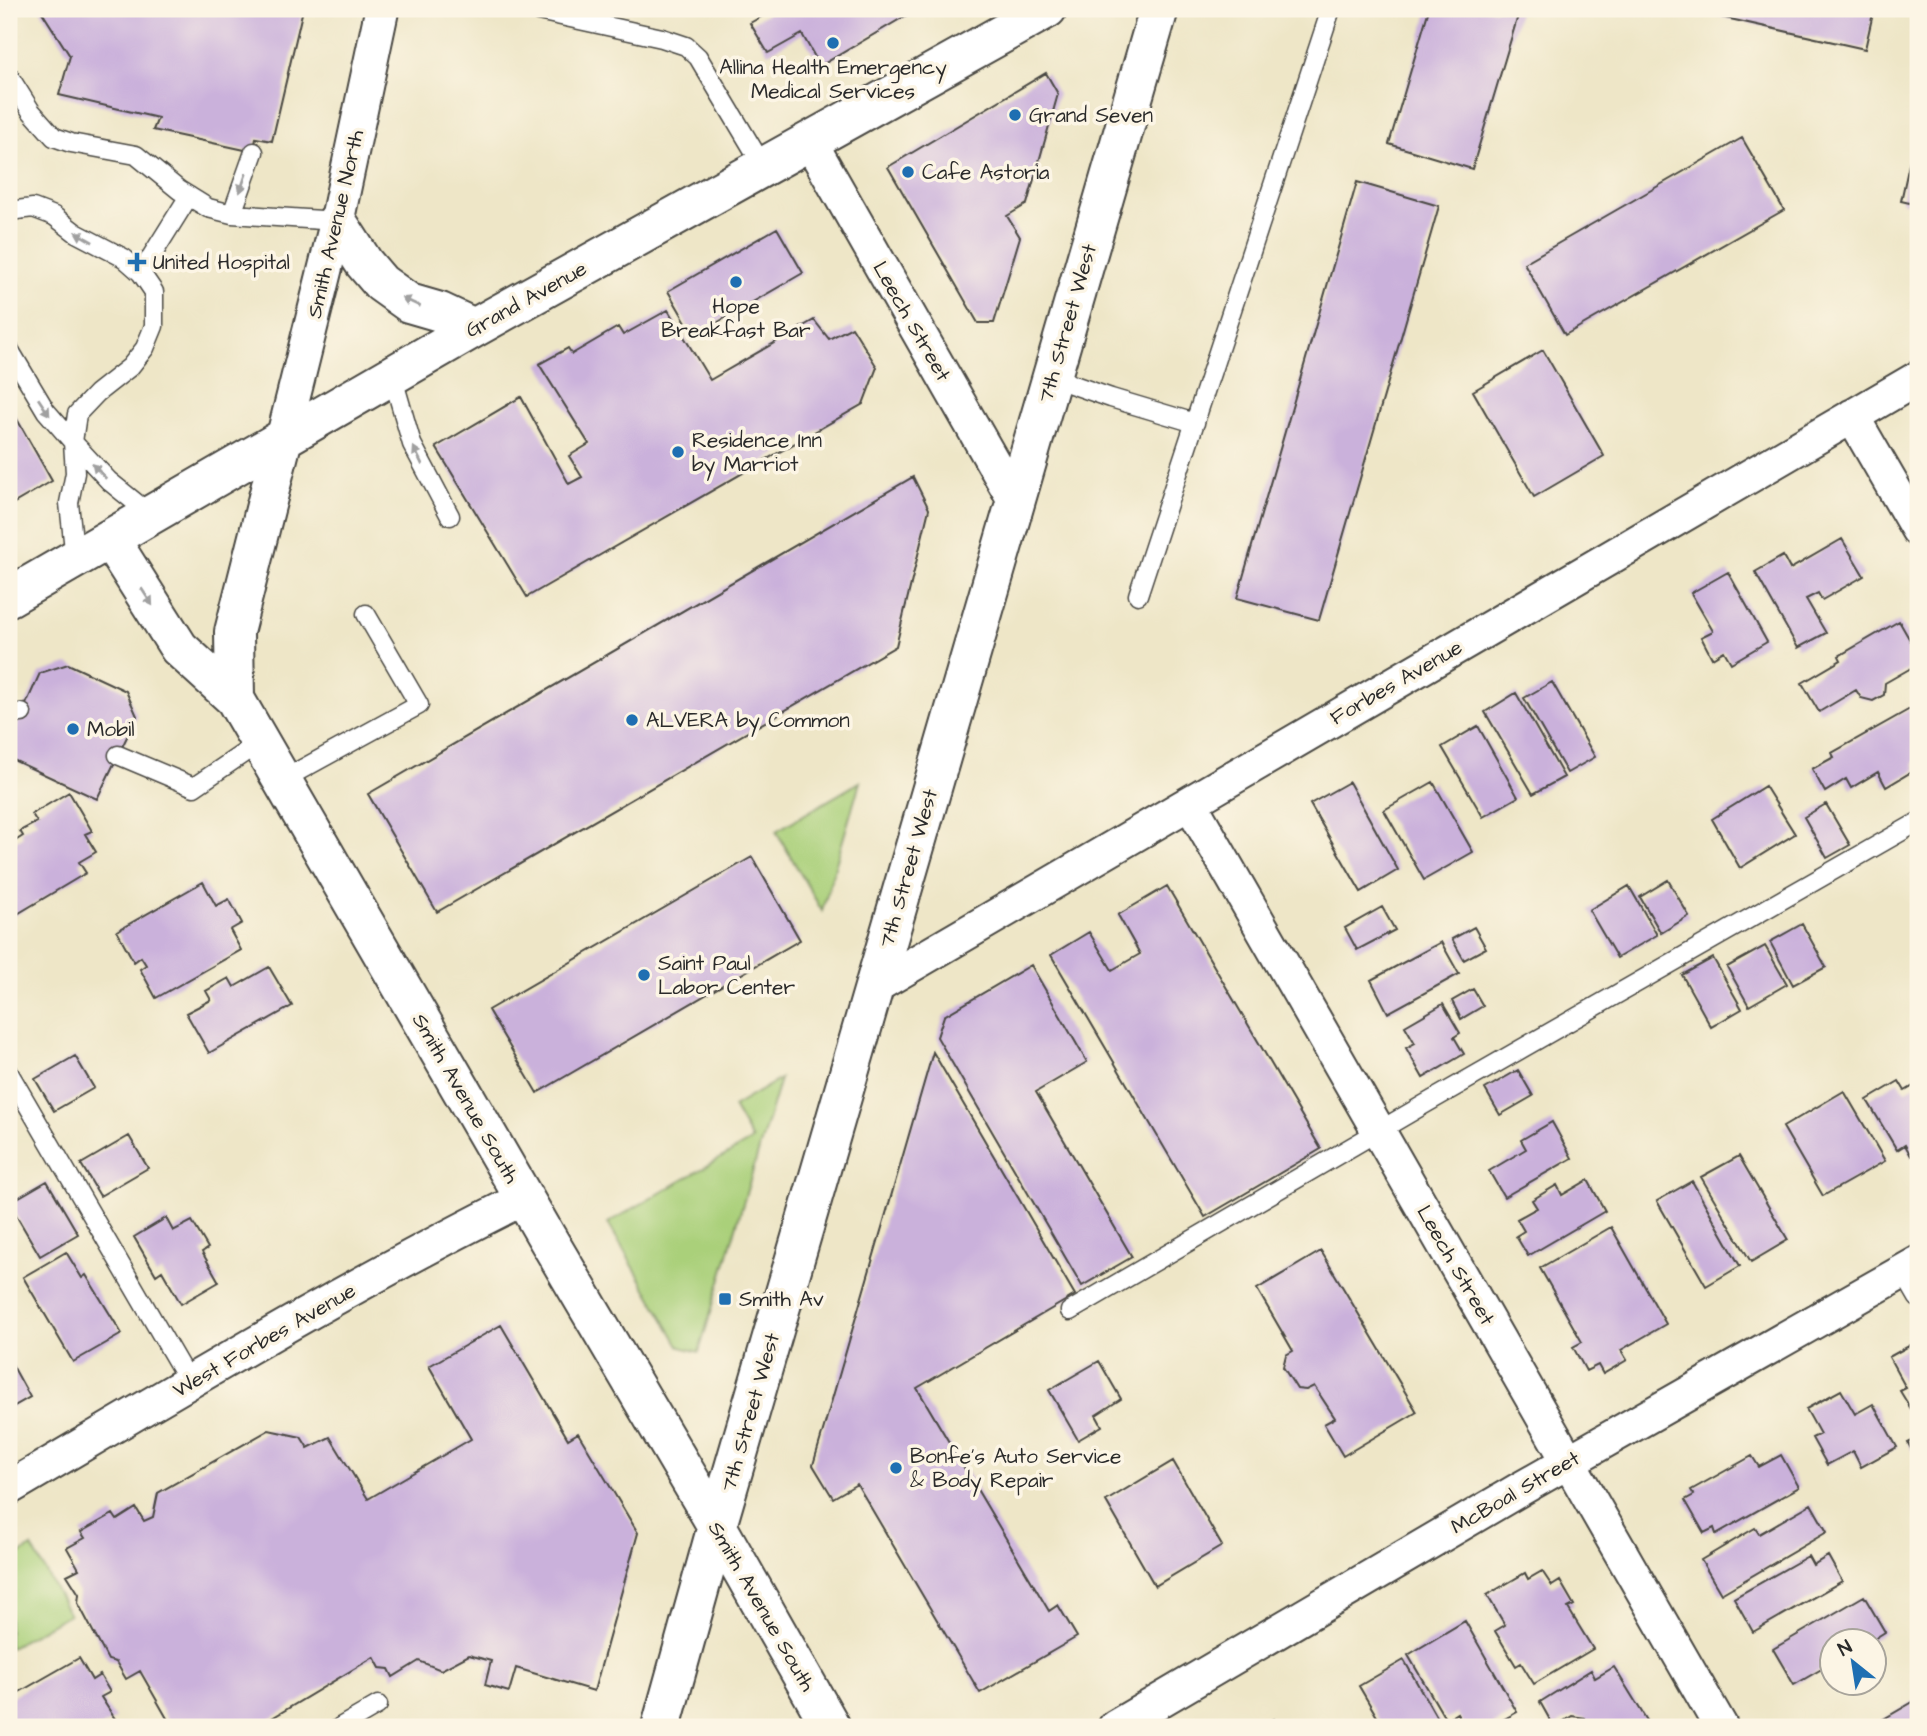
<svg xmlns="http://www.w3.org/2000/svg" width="1927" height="1736" viewBox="0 0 1927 1736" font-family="'Architects Daughter',sans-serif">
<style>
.green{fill:#aad07a;stroke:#6a7e52;stroke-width:2}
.building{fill:#cab1db}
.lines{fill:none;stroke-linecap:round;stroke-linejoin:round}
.service-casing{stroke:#484742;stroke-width:21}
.minor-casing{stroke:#484742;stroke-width:37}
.secondary-casing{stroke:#484742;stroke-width:42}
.service{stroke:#fff;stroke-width:18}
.minor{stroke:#fff;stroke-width:33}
.secondary{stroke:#fff;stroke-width:38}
.oneway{fill:#a0a0a0}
.poi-dot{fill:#1f6fb2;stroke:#fcf5e5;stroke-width:2.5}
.labels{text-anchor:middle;stroke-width:7;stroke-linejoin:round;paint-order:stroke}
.poi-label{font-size:21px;fill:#2b2b2b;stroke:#fcf5e5;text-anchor:start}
.street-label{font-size:21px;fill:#2b2b2b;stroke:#fcf5e5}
</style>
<rect width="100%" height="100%" fill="#fcf5e5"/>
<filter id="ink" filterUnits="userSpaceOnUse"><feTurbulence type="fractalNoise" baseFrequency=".0143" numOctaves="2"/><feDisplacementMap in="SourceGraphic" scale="14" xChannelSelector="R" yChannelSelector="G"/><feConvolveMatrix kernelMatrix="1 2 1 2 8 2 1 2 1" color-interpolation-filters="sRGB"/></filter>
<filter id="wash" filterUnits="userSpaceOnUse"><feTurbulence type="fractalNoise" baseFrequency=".00686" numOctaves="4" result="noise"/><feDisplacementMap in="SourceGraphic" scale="28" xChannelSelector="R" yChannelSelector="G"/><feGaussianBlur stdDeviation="1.57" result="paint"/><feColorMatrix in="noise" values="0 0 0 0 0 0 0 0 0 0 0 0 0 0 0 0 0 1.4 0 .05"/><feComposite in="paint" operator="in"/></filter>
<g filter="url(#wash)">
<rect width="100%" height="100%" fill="#eee6c7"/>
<path class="green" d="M 860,782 L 822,911 L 776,831 Z
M 780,1079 L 699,1352 L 680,1347 L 608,1223 L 752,1140 L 733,1107 Z
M 32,1547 L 69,1614 L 9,1648 L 9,1560 Z"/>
<g id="blocks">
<path class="building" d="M 40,9 L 303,9 L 272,141 L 256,138 L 254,152 L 153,130 L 158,118 L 59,95 L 70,56 Z
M 775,9 L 910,9 L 912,12 L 820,66 L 802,34 L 768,53 L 750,23 Z
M 1429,9 L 1520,9 L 1472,169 L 1389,144 Z
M 1685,9 L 1874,9 L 1865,49 Z
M 1046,73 L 1058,94 L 1027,204 L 1007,216 L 1020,237 L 994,323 L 978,323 L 888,167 Z
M 1917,128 L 1918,129 L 1918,205 L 1901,201 Z
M 1742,138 L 1784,210 L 1565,335 L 1524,263 Z
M 1357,182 L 1439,206 L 1319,620 L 1237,598 Z
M 777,228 L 803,273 L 694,336 L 668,291 Z
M 668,310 L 710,380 L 814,320 L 829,339 L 852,327 L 877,367 L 863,404 L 527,597 L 436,447 L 521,397 L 569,484 L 582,477 L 569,456 L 589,444 L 539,364 L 568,348 L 572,354 L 618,327 L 623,335 Z
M 1543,350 L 1604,456 L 1534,497 L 1473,391 Z
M 9,405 L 52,481 L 9,506 Z
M 913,477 L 929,509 L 896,646 L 437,912 L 368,794 Z
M 1842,539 L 1864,576 L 1822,600 L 1818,593 L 1806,599 L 1826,633 L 1798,648 L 1755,572 L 1783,556 L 1790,569 Z
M 1728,572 L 1767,642 L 1731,663 L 1724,651 L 1712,658 L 1701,637 L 1713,631 L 1691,593 Z
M 1899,621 L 1918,654 L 1918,664 L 1885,683 L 1884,695 L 1873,701 L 1861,698 L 1856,690 L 1819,712 L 1802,683 L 1841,660 L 1839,656 Z
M 68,664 L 126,691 L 137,716 L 97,799 L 9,758 L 9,742 L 40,673 Z
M 1552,682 L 1595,757 L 1567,773 L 1524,698 Z
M 1516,693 L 1564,777 L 1533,794 L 1485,712 Z
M 1910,709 L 1918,722 L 1918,759 L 1913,763 L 1916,769 L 1886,787 L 1878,772 L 1851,788 L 1846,779 L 1825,792 L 1812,769 L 1834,757 L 1832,753 Z
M 1478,726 L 1518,797 L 1483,817 L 1442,747 Z
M 1349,782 L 1398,870 L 1361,892 L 1310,804 Z
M 1433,782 L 1473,852 L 1424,880 L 1384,810 Z
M 1765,786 L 1795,834 L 1740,868 L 1712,819 Z
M 69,792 L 92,831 L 85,834 L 96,852 L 79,862 L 86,873 L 9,919 L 9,845 L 23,836 L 20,831 L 37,822 L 32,814 Z
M 1826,804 L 1850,845 L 1827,858 L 1804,817 Z
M 752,857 L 800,940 L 537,1093 L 488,1010 Z
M 1668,880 L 1689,916 L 1661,933 L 1640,897 Z
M 203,882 L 216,906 L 229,899 L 242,923 L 230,930 L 241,950 L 156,998 L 140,969 L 146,965 L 141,957 L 134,962 L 117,931 Z
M 1167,886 L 1321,1149 L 1205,1217 L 1051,955 L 1089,932 L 1112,970 L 1140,954 L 1118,915 Z
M 1629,886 L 1657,935 L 1617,958 L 1589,910 Z
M 1382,907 L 1395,930 L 1357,950 L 1345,928 Z
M 1802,924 L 1826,967 L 1793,985 L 1770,942 Z
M 1474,927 L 1486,948 L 1464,960 L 1452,939 Z
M 1441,942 L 1459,974 L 1388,1013 L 1371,980 Z
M 1765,946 L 1787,984 L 1749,1006 L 1727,967 Z
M 1713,958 L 1742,1009 L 1711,1027 L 1682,975 Z
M 1031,965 L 1087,1062 L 1036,1092 L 1132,1257 L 1082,1286 L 937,1037 L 944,1016 Z
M 269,967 L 292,1006 L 209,1053 L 186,1013 L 211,1000 L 206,991 L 229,978 L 234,987 Z
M 1473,989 L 1483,1006 L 1461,1019 L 1452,1001 Z
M 1443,1004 L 1460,1033 L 1454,1037 L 1464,1054 L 1423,1078 L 1406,1048 L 1415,1043 L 1405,1026 Z
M 933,1052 L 1075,1295 L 917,1388 L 1049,1611 L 1058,1605 L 1077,1637 L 980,1693 L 857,1484 L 833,1498 L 813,1465 Z
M 75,1056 L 94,1088 L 54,1111 L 35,1079 Z
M 1518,1070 L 1533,1096 L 1500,1115 L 1485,1089 Z
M 1899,1081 L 1905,1091 L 1917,1084 L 1918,1086 L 1918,1152 L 1911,1156 L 1905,1145 L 1897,1150 L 1867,1100 Z
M 1844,1091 L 1885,1161 L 1823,1196 L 1783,1127 Z
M 1552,1122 L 1572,1158 L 1504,1197 L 1489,1171 L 1526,1149 L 1521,1140 Z
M 9,1134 L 15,1146 L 9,1150 Z
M 129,1136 L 148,1168 L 100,1196 L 81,1164 Z
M 1739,1156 L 1788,1240 L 1751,1262 L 1701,1177 Z
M 1588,1180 L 1605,1211 L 1528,1256 L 1516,1236 L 1524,1231 L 1517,1219 L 1537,1208 L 1532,1200 L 1557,1185 L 1562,1195 Z
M 47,1181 L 78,1234 L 40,1256 L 9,1203 Z
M 1692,1181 L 1740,1266 L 1706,1286 L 1657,1201 Z
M 166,1218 L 173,1231 L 192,1221 L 208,1248 L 202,1252 L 219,1282 L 181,1304 L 162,1271 L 156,1275 L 134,1237 Z
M 1611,1227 L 1666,1324 L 1621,1350 L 1627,1360 L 1603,1374 L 1598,1365 L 1586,1371 L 1573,1347 L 1582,1342 L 1540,1268 Z
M 1321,1251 L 1417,1412 L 1343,1456 L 1324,1424 L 1335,1418 L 1314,1386 L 1306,1390 L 1297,1389 L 1283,1367 L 1286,1355 L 1293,1351 L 1257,1289 Z
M 66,1252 L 82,1278 L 86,1275 L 122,1334 L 73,1362 L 23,1277 Z
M 501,1325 L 568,1439 L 578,1433 L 638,1533 L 594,1691 L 516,1668 L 509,1692 L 485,1685 L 491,1661 L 469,1655 L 441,1670 L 419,1661 L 393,1677 L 389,1669 L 380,1668 L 374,1657 L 257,1727 L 172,1727 L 140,1671 L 126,1679 L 116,1662 L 108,1660 L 78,1603 L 79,1594 L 67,1575 L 79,1569 L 67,1548 L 85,1538 L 81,1532 L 113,1514 L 117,1520 L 136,1508 L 144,1521 L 153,1517 L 158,1493 L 269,1430 L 301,1437 L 308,1448 L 330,1437 L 368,1499 L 471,1439 L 429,1366 Z
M 1918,1341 L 1918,1405 L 1911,1409 L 1900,1391 L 1906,1388 L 1889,1357 Z
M 9,1359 L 30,1397 L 9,1409 Z
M 1099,1361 L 1121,1399 L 1096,1415 L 1102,1426 L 1078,1440 L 1049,1390 Z
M 1841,1390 L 1855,1414 L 1873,1404 L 1897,1447 L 1861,1467 L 1853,1451 L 1827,1465 L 1812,1438 L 1820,1434 L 1806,1409 Z
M 1918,1438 L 1918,1462 L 1908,1443 Z
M 1781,1455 L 1799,1487 L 1716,1534 L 1714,1528 L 1704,1533 L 1685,1500 L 1694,1495 L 1691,1490 L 1752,1456 L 1759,1467 Z
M 1173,1461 L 1222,1546 L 1155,1586 L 1106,1501 Z
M 1811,1504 L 1827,1532 L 1721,1594 L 1701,1560 L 1755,1528 L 1759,1534 Z
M 1808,1556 L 1813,1565 L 1828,1556 L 1842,1581 L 1753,1632 L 1734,1598 Z
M 1542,1571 L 1552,1586 L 1560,1581 L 1574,1605 L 1568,1608 L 1593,1649 L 1534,1684 L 1521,1663 L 1516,1666 L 1495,1631 L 1505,1625 L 1487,1595 L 1525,1573 L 1528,1579 Z
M 1864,1596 L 1885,1632 L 1869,1642 L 1832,1642 L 1832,1663 L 1794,1685 L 1773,1649 Z
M 1465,1621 L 1517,1712 L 1490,1727 L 1465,1727 L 1457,1713 L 1446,1720 L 1408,1655 Z
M 79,1658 L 92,1680 L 100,1675 L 110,1692 L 101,1697 L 115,1719 L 101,1727 L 14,1727 L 9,1718 L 9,1698 Z
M 1404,1660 L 1442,1727 L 1383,1727 L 1359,1686 Z
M 1614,1667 L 1651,1727 L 1580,1727 L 1587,1723 L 1585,1718 L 1572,1716 L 1554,1727 L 1540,1702 L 1591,1670 L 1595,1678 Z
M 1918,1699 L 1918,1727 L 1870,1727 Z
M 1274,1719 L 1279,1727 L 1259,1727 Z"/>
</g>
</g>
<g filter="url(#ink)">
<use href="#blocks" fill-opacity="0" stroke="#484742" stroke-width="2"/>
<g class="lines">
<g class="service-casing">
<path id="service" d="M 529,9 L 662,38 L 686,46 L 698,57 L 763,166
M 9,76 L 31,111 L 54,137 L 71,143 L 136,155 L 179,190 L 208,208 L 232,214 L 337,221
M 9,211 L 33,208 L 54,216 L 76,233 L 124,258 L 141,273 L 154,292 L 154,326 L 145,348 L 130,367 L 97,393 L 77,414 L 73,442 L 109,481 L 151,515
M 232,214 L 254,152
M 141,273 L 189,196
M 9,349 L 46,411 L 73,442 L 75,473 L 69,503 L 75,559
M 392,375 L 412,444 L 450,516
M 1051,377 L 1111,398 L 1195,423
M 1138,595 L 1331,9
M 9,713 L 22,713
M 118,755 L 194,787 L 260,742
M 282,780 L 419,705 L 366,614
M 9,1073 L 189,1382
M 1903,1272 L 1918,1298
M 1070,1311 L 1425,1104 L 1918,822
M 340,1727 L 378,1705"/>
</g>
<g class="minor-casing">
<path id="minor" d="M 809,140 L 1015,501
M 1852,416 L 1918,530
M 283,438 L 337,221 L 382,9
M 1190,803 L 1721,1727
M 874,987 L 1918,378
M 9,1488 C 179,1388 347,1286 524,1198
M 1115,1727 L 1522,1488 L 1918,1263"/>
</g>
<g class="secondary-casing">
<path id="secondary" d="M 337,221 L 364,263 L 381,283 L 409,303 L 440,312 L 474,328
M 283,438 L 234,632 L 235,699 L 546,1236 L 717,1526 L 831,1727
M 110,539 L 179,648 L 235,699
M 9,597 L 474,328 L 1047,9
M 661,1727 L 717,1526 L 1159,9"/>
</g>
<use href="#service" class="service"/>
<use href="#minor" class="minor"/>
<use href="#secondary" class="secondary"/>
</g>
<defs><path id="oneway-solid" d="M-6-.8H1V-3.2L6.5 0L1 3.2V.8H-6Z" transform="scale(1.75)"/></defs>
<g class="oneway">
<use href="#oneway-solid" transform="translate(243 183) rotate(109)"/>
<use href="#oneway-solid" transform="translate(84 237) rotate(-150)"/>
<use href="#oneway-solid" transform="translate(411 302) rotate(-155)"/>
<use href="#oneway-solid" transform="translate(44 407) rotate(56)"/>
<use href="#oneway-solid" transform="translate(418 456) rotate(-116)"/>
<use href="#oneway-solid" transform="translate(99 471) rotate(-133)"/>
<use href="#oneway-solid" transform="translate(147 597) rotate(57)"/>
</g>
</g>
<g class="poi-dot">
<circle cx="833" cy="43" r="7"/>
<circle cx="1015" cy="115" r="7"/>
<circle cx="908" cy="172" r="7"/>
<path d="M133.5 251.5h7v7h7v7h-7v7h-7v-7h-7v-7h7z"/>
<circle cx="736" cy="282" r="7"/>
<circle cx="678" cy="452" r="7"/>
<circle cx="632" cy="720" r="7"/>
<circle cx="73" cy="729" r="7"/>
<circle cx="644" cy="975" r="7"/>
<rect x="718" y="1292" width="14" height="14" rx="3.5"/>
<circle cx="896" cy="1468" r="7"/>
</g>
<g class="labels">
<g class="poi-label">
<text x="833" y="74" text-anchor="middle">Allina Health Emergency<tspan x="833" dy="24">Medical Services</tspan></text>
<text x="1029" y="122">Grand Seven</text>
<text x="922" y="179">Cafe Astoria</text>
<text x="153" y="269">United Hospital</text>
<text x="736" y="313" text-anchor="middle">Hope<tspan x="736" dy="24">Breakfast Bar</tspan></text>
<text x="692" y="447">Residence Inn<tspan x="692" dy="24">by Marriot</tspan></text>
<text x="646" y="727">ALVERA by Common</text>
<text x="87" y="736">Mobil</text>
<text x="658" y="970">Saint Paul<tspan x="658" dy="24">Labor Center</tspan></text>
<text x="739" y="1306">Smith Av</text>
<text x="910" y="1463">Bonfe's Auto Service<tspan x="910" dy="24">&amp; Body Repair</tspan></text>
</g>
<g class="street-label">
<text transform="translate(335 224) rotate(-77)" y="7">Smith Avenue North</text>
<text transform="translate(526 299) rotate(-29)" y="7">Grand Avenue</text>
<text transform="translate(912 321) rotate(60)" y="7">Leech Street</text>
<text transform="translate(1067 323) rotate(-74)" y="7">7th Street West</text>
<text transform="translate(1396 682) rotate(-30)" y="7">Forbes Avenue</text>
<text transform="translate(908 868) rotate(-74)" y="7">7th Street West</text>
<text transform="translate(466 1098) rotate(60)" y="7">Smith Avenue South</text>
<text transform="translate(1456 1265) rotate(60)" y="7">Leech Street</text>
<text transform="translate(264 1340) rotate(-30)" y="7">West Forbes Avenue</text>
<text transform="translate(750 1412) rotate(-74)" y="7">7th Street West</text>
<text transform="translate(1515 1492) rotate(-30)" y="7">McBoal Street</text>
<text transform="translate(762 1606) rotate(60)" y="7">Smith Avenue South</text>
</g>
</g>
<rect width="1927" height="1736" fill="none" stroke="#fcf5e5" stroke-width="35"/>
<g transform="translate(1853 1662) rotate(330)"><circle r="33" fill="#fcf5e5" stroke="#a8a49b" stroke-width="2"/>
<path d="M0-5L12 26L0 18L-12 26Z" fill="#1f6fb2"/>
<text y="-10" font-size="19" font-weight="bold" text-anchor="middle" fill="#2b2b2b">N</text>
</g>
</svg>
